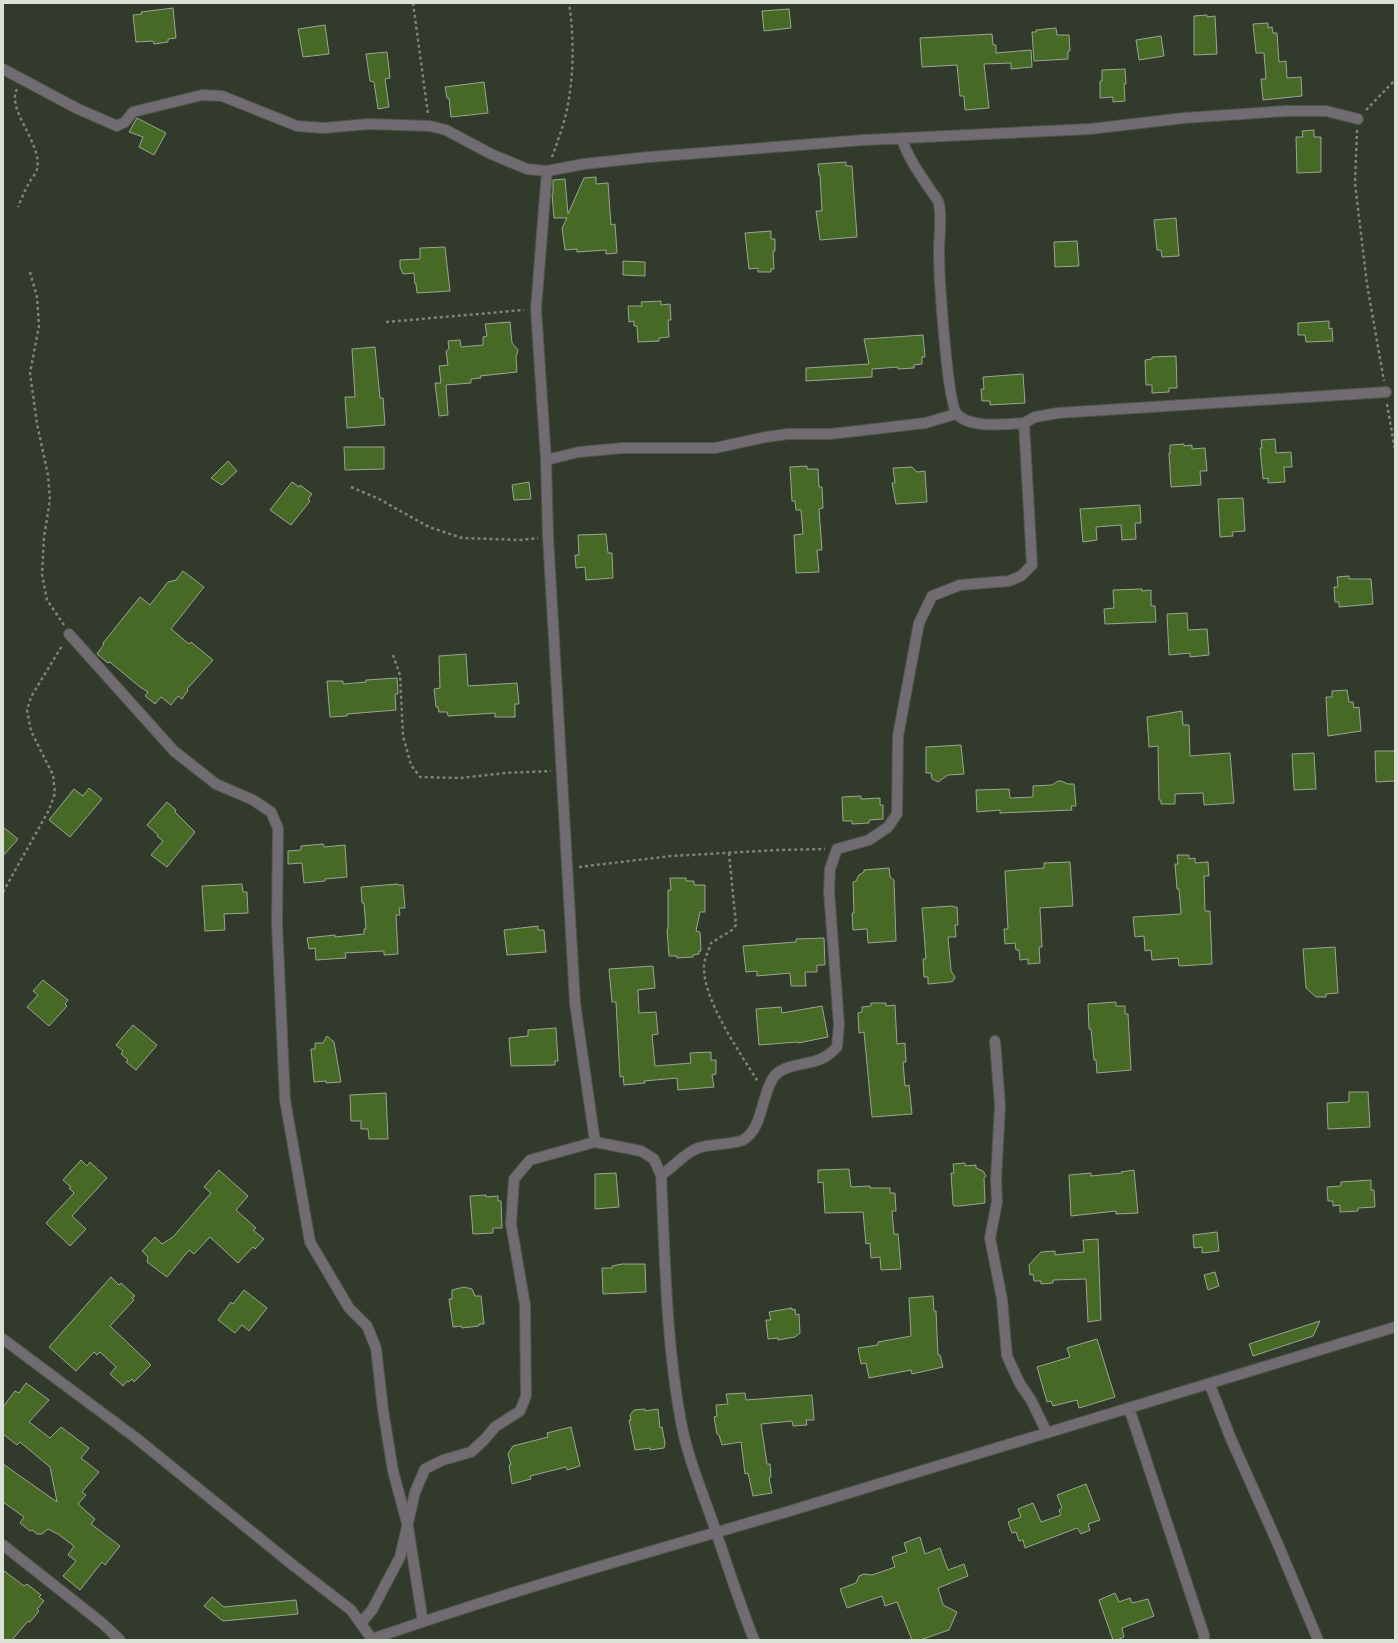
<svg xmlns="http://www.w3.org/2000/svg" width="1398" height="1643" viewBox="0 0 1398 1643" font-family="'Varela Round',sans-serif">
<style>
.building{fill:#466a26;stroke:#9ba594}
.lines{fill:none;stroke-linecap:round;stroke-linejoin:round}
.street-casing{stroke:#50584a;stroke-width:12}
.path{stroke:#7d8478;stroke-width:2.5;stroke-dasharray:3 3;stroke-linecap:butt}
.street{stroke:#716b72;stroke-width:10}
</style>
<rect width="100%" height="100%" fill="#313a2b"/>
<path class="building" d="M 173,8 L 176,38 L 168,39 L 168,42 L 154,44 L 153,41 L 136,42 L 133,15 L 142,14 L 141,12 Z
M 789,9 L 791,28 L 764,31 L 762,11 Z
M 1207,15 L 1207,17 L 1215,16 L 1217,54 L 1194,55 L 1194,16 Z
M 1268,23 L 1268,28 L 1272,27 L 1273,33 L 1277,33 L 1279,62 L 1286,61 L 1287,78 L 1301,77 L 1302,96 L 1263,100 L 1261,79 L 1266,79 L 1264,53 L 1256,53 L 1253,24 Z
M 325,25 L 329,54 L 303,57 L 298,29 Z
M 1056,28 L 1057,35 L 1069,35 L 1070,51 L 1068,51 L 1068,59 L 1034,61 L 1032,32 L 1036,32 L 1036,30 Z
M 992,34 L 993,45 L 996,45 L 996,53 L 1031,50 L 1032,67 L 1011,69 L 1011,63 L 984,64 L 989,108 L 965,110 L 964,96 L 960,96 L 957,65 L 922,67 L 920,38 Z
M 1161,36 L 1164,56 L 1139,60 L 1136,40 Z
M 387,52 L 390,78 L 385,79 L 389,107 L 378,109 L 374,82 L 370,81 L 366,54 Z
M 1125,69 L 1126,84 L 1124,84 L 1125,101 L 1113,102 L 1113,97 L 1100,98 L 1100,81 L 1102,81 L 1102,70 Z
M 484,82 L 488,113 L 451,117 L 449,98 L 447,98 L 445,87 Z
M 137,118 L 166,133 L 154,155 L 139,147 L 143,137 L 129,132 Z
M 1314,130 L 1314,137 L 1321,137 L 1321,172 L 1297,173 L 1296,137 L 1303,137 L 1302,131 Z
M 846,162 L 846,166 L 852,166 L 857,237 L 820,240 L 816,211 L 822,211 L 820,175 L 819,175 L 818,164 Z
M 596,177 L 596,184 L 608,183 L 611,225 L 615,224 L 617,253 L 606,254 L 606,250 L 577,252 L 577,249 L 565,250 L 562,228 L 567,218 L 554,218 L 552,194 L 553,193 L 553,180 L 565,179 L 568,214 L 584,178 Z
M 1176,218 L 1179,256 L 1162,257 L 1161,250 L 1157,250 L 1154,220 Z
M 771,231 L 771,239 L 775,239 L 775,251 L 773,251 L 774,269 L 771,269 L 771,272 L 758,272 L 758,268 L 749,269 L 745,233 Z
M 1077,241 L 1079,266 L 1055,267 L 1054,242 Z
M 445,247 L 450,291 L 417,293 L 416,284 L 415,284 L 414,273 L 403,274 L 400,267 L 400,260 L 420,259 L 420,248 Z
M 623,261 L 645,262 L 645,276 L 623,275 Z
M 661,301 L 661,305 L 670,304 L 671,320 L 668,320 L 669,337 L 659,338 L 659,341 L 638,342 L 637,326 L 634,326 L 634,321 L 629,322 L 628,306 L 642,306 L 641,302 Z
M 1329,321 L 1329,329 L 1332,328 L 1333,341 L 1306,342 L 1305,335 L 1298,335 L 1298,323 Z
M 510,322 L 512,343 L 518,350 L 516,357 L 517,372 L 480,376 L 481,378 L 471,379 L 471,383 L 446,385 L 448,415 L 439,416 L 435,383 L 441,383 L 439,366 L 448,365 L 446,351 L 449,349 L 448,341 L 460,340 L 461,347 L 483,345 L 483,337 L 487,336 L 485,324 Z
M 923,335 L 925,357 L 922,357 L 922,364 L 914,365 L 914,368 L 898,369 L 898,367 L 872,369 L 872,377 L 806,381 L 806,368 L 869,364 L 864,339 Z
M 375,347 L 380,398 L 383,398 L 385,425 L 347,428 L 345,397 L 355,397 L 352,349 Z
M 1176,356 L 1177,388 L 1169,388 L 1169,392 L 1152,393 L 1152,385 L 1146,385 L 1145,360 L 1152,359 L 1152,357 Z
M 1023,374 L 1025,403 L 990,405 L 990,401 L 982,401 L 981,389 L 984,389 L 983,377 Z
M 1275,439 L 1276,453 L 1291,452 L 1292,467 L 1284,467 L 1285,482 L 1268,483 L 1268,478 L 1263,479 L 1260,448 L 1262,448 L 1261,440 Z
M 1184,444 L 1184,446 L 1192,445 L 1192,449 L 1205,448 L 1207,471 L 1200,471 L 1201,485 L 1171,487 L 1169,453 L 1170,453 L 1170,445 Z
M 344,447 L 384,447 L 384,469 L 345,470 Z
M 228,461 L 237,471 L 222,485 L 211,478 Z
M 807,466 L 807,469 L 818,469 L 819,487 L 822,487 L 823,508 L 819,509 L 822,550 L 817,550 L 819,572 L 796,573 L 794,535 L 803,534 L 801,510 L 796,510 L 795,501 L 792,501 L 790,467 Z
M 912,467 L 917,472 L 925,471 L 927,502 L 896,504 L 892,483 L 895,483 L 893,468 Z
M 292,482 L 299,487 L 300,485 L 312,494 L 308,499 L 310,501 L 291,525 L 270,510 Z
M 529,482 L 531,499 L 514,500 L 512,485 Z
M 1243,498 L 1245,531 L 1232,532 L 1233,536 L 1220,537 L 1218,499 Z
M 1140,505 L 1141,523 L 1135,523 L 1136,539 L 1122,540 L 1121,525 L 1096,527 L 1097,540 L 1083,542 L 1080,509 Z
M 606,534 L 608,553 L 612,553 L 613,578 L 586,580 L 585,567 L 576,568 L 575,555 L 579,555 L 578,535 Z
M 183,571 L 204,587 L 171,629 L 189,644 L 191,642 L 213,660 L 187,689 L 188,690 L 182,699 L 178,696 L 171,705 L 161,697 L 155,704 L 145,696 L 148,692 L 140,687 L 110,662 L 108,663 L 97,654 L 104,644 L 103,643 L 140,597 L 150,605 L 168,582 L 176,580 Z
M 1349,576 L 1349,579 L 1371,579 L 1373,604 L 1339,607 L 1339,602 L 1335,602 L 1334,587 L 1338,587 L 1337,577 Z
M 1142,589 L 1142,591 L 1151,590 L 1151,606 L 1155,606 L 1156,622 L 1105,624 L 1104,609 L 1114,608 L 1113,590 Z
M 1187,613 L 1188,630 L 1207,629 L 1209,655 L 1190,657 L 1190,653 L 1169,655 L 1167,614 Z
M 466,654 L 468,686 L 517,683 L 519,704 L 515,704 L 515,717 L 495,717 L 495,713 L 448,716 L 447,712 L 439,712 L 438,707 L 436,707 L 434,689 L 440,688 L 439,656 Z
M 397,678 L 398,694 L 395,694 L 396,710 L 347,714 L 347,716 L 330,717 L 327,681 L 343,681 L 343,684 L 366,682 L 366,680 Z
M 1347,690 L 1349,702 L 1353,702 L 1354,708 L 1359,707 L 1361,731 L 1328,736 L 1326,697 L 1332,697 L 1332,691 Z
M 1182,711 L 1183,725 L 1189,725 L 1190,756 L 1230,753 L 1234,803 L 1204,805 L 1203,793 L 1175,794 L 1175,804 L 1161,804 L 1161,800 L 1159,800 L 1158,746 L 1149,747 L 1147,717 Z
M 961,745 L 964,774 L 948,775 L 938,782 L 932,779 L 931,773 L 926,773 L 926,747 Z
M 1375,751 L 1395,751 L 1395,781 L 1376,782 Z
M 1314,753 L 1316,789 L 1294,790 L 1292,754 Z
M 1058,781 L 1061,781 L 1068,784 L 1074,784 L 1076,806 L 1071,806 L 1072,810 L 1000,813 L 1000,810 L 977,812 L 976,790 L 1009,789 L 1010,798 L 1033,797 L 1033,786 L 1052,785 Z
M 89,788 L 102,799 L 70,837 L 49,820 L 74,789 L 83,796 Z
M 861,796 L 861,799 L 880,798 L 880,805 L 883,805 L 883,819 L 869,820 L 869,823 L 852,824 L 852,821 L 843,821 L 842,797 Z
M 167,802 L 176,810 L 175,812 L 195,832 L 167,867 L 151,855 L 163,841 L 157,836 L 158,835 L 147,825 Z
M 3,827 L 18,839 L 3,856 Z
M 323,844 L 324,847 L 345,845 L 347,877 L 325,879 L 325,881 L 304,883 L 302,863 L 288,864 L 288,851 L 301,850 L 301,846 Z
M 1177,855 L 1189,855 L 1189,859 L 1195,858 L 1195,863 L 1208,862 L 1209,876 L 1204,876 L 1205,911 L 1210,911 L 1212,964 L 1179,966 L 1178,958 L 1152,960 L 1151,950 L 1145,951 L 1144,936 L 1135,937 L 1133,917 L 1181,914 L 1179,889 L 1177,889 L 1175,864 L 1178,864 Z
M 1070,862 L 1073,906 L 1040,908 L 1042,947 L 1039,947 L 1040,963 L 1028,964 L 1028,959 L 1020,960 L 1019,950 L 1016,950 L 1015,943 L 1005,944 L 1004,929 L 1008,929 L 1005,871 L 1044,868 L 1044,863 Z
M 889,868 L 890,877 L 894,880 L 896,941 L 868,943 L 867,929 L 853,930 L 852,913 L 854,913 L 853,882 L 856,881 L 859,875 L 864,872 L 864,870 Z
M 670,878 L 686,878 L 686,881 L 694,881 L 694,885 L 705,885 L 705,912 L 700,912 L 696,931 L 700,932 L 701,951 L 699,951 L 699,954 L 693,955 L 693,957 L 677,958 L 677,956 L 669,956 L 667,929 L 668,929 L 668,890 L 671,890 Z
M 242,884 L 243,892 L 247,892 L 248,913 L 224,914 L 225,930 L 205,931 L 202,886 Z
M 398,884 L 398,885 L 403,885 L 405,908 L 399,908 L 400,915 L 396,915 L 398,954 L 384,955 L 384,951 L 345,953 L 346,958 L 316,960 L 315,948 L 309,949 L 307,938 L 335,935 L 335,937 L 364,934 L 364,929 L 366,929 L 364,903 L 362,903 L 361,887 Z
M 953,906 L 953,907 L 957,907 L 958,925 L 955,925 L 956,937 L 948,937 L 951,971 L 955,977 L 953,981 L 950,982 L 928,984 L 928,977 L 924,977 L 923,959 L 926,959 L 922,908 Z
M 538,926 L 538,930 L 544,930 L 546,952 L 507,955 L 504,930 Z
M 824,938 L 825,965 L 817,965 L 817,972 L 805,972 L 806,986 L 791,986 L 790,973 L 757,976 L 757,971 L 746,972 L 743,946 L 796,942 L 796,939 Z
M 1335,947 L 1338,993 L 1326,994 L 1326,997 L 1316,997 L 1306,988 L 1303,949 Z
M 653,966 L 655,988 L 638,990 L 639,1013 L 656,1012 L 658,1034 L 652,1035 L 655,1066 L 691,1063 L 690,1053 L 711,1052 L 711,1060 L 716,1060 L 716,1074 L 712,1075 L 714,1087 L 678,1090 L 677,1078 L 644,1081 L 645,1083 L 624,1085 L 623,1076 L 620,1077 L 616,1002 L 612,1002 L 609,969 Z
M 43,980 L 68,1000 L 65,1004 L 67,1006 L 49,1026 L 27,1007 L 38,995 L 33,991 Z
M 1116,1002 L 1116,1006 L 1125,1006 L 1125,1014 L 1128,1014 L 1131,1070 L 1097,1073 L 1096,1060 L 1094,1060 L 1091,1029 L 1089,1029 L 1088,1004 Z
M 871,1003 L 886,1003 L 886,1006 L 895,1005 L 897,1044 L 905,1043 L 906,1062 L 903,1062 L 905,1086 L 909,1085 L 912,1114 L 872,1117 L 864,1032 L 859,1033 L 858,1013 L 862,1012 L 862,1007 L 871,1006 Z
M 822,1006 L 828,1037 L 798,1043 L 798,1042 L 759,1045 L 756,1009 L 781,1007 L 782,1013 Z
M 133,1025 L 157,1045 L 136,1070 L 126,1062 L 128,1060 L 121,1054 L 123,1051 L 116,1045 Z
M 556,1028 L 558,1061 L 555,1061 L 555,1065 L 511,1066 L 509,1038 L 528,1036 L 528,1030 Z
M 327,1036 L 334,1042 L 341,1082 L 326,1083 L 326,1081 L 314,1082 L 311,1049 L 315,1049 L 315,1043 L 323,1043 Z
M 1349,1092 L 1368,1092 L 1370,1127 L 1328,1129 L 1327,1103 L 1349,1102 Z
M 386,1093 L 388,1139 L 369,1139 L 368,1129 L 361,1129 L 361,1121 L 351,1121 L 350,1095 Z
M 81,1160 L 87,1166 L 90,1162 L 107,1178 L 72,1216 L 86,1229 L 70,1246 L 46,1223 L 74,1193 L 69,1188 L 71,1187 L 63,1180 Z
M 965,1163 L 965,1166 L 976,1165 L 976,1168 L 983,1171 L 986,1176 L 984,1178 L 985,1203 L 960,1206 L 954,1206 L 953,1204 L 951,1173 L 954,1173 L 953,1164 Z
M 849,1169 L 851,1187 L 870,1186 L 870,1188 L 890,1188 L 890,1193 L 895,1193 L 896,1211 L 892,1211 L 894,1234 L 898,1234 L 901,1269 L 881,1270 L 880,1257 L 871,1258 L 870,1243 L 866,1244 L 863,1212 L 825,1213 L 823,1182 L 818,1183 L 818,1170 Z
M 219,1170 L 248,1196 L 236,1210 L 256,1228 L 253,1230 L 264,1239 L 255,1249 L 253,1247 L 238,1263 L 210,1237 L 194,1254 L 189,1250 L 167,1277 L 147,1262 L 148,1257 L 142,1251 L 155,1237 L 162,1244 L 173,1237 L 211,1193 L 204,1187 Z
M 1134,1170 L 1138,1213 L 1116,1214 L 1116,1211 L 1071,1216 L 1069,1175 L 1091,1173 L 1091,1176 L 1122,1173 L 1121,1172 Z
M 616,1173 L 619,1207 L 595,1209 L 595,1174 Z
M 1371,1180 L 1371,1190 L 1374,1190 L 1375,1207 L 1358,1208 L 1358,1211 L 1340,1212 L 1340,1205 L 1333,1206 L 1333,1201 L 1328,1201 L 1327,1187 L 1341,1186 L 1341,1182 Z
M 486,1195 L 486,1197 L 498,1196 L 498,1201 L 501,1201 L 502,1228 L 493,1228 L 493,1233 L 473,1234 L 470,1196 Z
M 1217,1232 L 1219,1251 L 1202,1253 L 1202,1247 L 1194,1248 L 1193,1235 Z
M 1098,1239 L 1101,1320 L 1088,1322 L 1086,1279 L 1053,1280 L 1053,1283 L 1041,1284 L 1041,1281 L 1034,1281 L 1033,1274 L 1030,1275 L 1029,1265 L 1041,1252 L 1055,1251 L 1055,1255 L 1084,1252 L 1083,1240 Z
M 622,1264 L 645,1264 L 646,1292 L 603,1294 L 602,1268 L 612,1268 L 612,1266 Z
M 1215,1272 L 1219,1286 L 1208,1290 L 1204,1275 Z
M 111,1277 L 119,1285 L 121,1283 L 135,1296 L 132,1298 L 134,1300 L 110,1326 L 151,1365 L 134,1382 L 132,1379 L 129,1382 L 127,1381 L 123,1386 L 110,1374 L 116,1367 L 100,1352 L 97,1355 L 94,1352 L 76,1371 L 49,1347 Z
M 464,1287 L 472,1289 L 475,1296 L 481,1296 L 484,1324 L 479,1324 L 479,1326 L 462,1328 L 461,1326 L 453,1327 L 449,1299 L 452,1299 L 452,1290 Z
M 244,1290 L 267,1308 L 249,1331 L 242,1325 L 235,1333 L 218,1320 L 231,1302 L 233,1304 Z
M 933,1296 L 934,1311 L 936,1311 L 938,1355 L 940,1355 L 943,1367 L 912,1374 L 911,1370 L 869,1378 L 866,1363 L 861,1364 L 858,1348 L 878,1345 L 878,1342 L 911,1336 L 909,1298 Z
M 792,1308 L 792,1310 L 795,1309 L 796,1315 L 799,1314 L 800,1333 L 795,1337 L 778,1340 L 778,1338 L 768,1339 L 766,1320 L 771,1320 L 769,1312 Z
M 1320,1321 L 1313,1336 L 1253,1356 L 1249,1344 Z
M 1097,1339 L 1115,1397 L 1079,1408 L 1077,1400 L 1053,1406 L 1051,1401 L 1047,1402 L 1037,1367 L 1070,1357 L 1067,1348 Z
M 26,1383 L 49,1400 L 29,1422 L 50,1438 L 61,1427 L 89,1448 L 81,1458 L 99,1472 L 82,1492 L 86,1495 L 78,1504 L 95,1519 L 91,1524 L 120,1546 L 105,1565 L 102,1562 L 80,1590 L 63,1576 L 76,1561 L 68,1555 L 74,1546 L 58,1534 L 48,1529 L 42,1534 L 37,1534 L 32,1530 L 30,1531 L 20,1523 L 24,1517 L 3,1502 L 3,1464 L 57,1502 L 50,1467 L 20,1442 L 17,1445 L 3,1434 L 3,1407 L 15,1391 L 19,1393 Z
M 745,1393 L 746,1400 L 812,1395 L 814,1420 L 806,1420 L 807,1425 L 793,1426 L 792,1421 L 761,1424 L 767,1464 L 770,1464 L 771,1477 L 769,1478 L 772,1493 L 753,1496 L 748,1473 L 745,1474 L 741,1442 L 722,1445 L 719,1435 L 717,1434 L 714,1417 L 717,1416 L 716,1405 L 728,1404 L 726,1394 Z
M 645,1409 L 645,1411 L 658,1409 L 660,1428 L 662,1427 L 665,1443 L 664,1448 L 650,1450 L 650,1448 L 635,1450 L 629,1420 L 631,1420 L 630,1415 L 634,1410 Z
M 571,1427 L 580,1466 L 567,1470 L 566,1467 L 530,1476 L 531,1479 L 512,1484 L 509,1465 L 511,1465 L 508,1454 L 513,1446 L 548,1437 L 547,1433 Z
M 1086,1484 L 1100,1520 L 1088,1524 L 1090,1530 L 1081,1534 L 1077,1528 L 1025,1548 L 1023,1540 L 1019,1541 L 1016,1532 L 1012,1533 L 1008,1522 L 1021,1517 L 1018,1509 L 1033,1503 L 1041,1522 L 1061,1515 L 1059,1510 L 1062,1508 L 1057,1495 Z
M 920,1537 L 925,1554 L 940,1548 L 948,1570 L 964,1564 L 968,1576 L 938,1588 L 943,1605 L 957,1612 L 949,1630 L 920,1640 L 912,1640 L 897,1602 L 885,1606 L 882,1596 L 847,1608 L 840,1589 L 856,1583 L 859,1576 L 864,1574 L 872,1575 L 895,1567 L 892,1557 L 907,1552 L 904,1543 Z
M 3,1570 L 24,1586 L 27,1584 L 41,1595 L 39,1597 L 44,1601 L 37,1609 L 39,1611 L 30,1622 L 28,1621 L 12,1640 L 3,1640 Z
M 1115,1593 L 1119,1602 L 1130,1598 L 1132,1603 L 1148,1599 L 1154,1616 L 1122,1628 L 1124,1637 L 1117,1640 L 1113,1640 L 1099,1600 Z
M 212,1597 L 224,1607 L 296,1600 L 298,1614 L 223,1621 L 204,1606 Z"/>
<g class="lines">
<g class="street-casing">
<path id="street" d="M 3,69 L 76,108 L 117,126 L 125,122 L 133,112 L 202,95 L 222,96 L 297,126 L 324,128 L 368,124 L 430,126 L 446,130 L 491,154 L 527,169 L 547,171 L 536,309 L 546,460 L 548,536 L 575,1003 L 595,1142 L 641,1151 L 654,1159 L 661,1175 C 665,1257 666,1342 681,1422 C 688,1460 704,1495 716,1532 C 728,1568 740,1604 754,1640
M 902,138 C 907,157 920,174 931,191 C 934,195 938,199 939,204 C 942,220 939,236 939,252 C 939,275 947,403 957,414 C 970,429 1006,424 1024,423
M 547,171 L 584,164 L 649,157 L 864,140 L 1090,129 L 1184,118 L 1286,111 L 1326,111 L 1358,119
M 546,460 L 579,452 L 623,448 L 715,448 L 766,437 L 788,434 L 830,434 L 857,431 L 925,423 L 956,414
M 69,634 L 174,751 L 216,784 L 253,800 L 271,812 L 278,828 L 277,923 L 285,1100 L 310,1242 L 349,1308 L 367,1326 L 376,1348 L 383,1410 L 393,1471 L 408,1527 L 423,1622
M 995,1041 L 1000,1106 L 996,1179 L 997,1202 L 990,1238 L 1002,1299 L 1007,1356 L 1020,1384 L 1031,1400 L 1047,1433
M 661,1175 C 674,1167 683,1154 698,1148 C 709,1144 736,1144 743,1140 C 763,1128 761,1097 773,1078 C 783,1063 808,1066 823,1058 C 828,1056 833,1051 837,1047 L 839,1025 L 829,891 L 830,869 L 837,849 L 869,840 L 888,827 L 897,814 L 898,736 L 919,623 L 932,596 L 960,585 L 1009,581 L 1021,576 L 1032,565 L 1024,423 L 1035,417 L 1058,413 L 1386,392
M 3,1339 L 136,1438 L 294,1566 L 351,1610 L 372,1639 L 370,1640
M 1210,1385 L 1231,1439 L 1277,1542 L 1318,1640
M 1129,1408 L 1204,1635 L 1204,1640
M 3,1545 L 102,1623 L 120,1640
M 361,1623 L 372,1610 L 400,1557 L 415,1492 L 425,1469 L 443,1460 L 471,1452 L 485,1439 L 495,1427 L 520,1411 L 526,1396 L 525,1305 L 511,1224 L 514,1179 L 530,1160 L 595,1142
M 372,1639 C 507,1592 645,1553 783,1513 C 987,1452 1191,1391 1395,1327"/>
</g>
<path class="path" d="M 413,3 L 428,114
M 17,89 C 6,110 43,144 37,169 C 36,174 30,180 28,185 C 24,192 21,200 18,207
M 1366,110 L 1395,80
M 1357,130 L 1355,183 L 1367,284 L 1384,381
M 552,157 C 558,140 565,122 568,104 C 574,71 574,36 569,3
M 30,272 L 37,297 L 39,326 L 30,373 L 37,424 L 48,475 L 50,500 L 44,537 L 42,574 L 47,600 L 64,625
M 386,322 L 524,310
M 1387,404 L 1395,450
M 351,487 L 379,499 L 429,527 L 462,538 L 520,540 L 538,538
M 393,655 L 400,675 L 403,736 L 411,765 L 420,777 L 461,778 L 505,773 L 551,771
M 729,853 L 736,925 L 732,930 L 711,943 C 709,950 704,959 704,966 C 703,1001 740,1052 758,1082
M 579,867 L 671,856 L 778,850 L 825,849
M 3,892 L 49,810 L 55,793 L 53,775 L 31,731 L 27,710 L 31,697 L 63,644"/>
<use href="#street" class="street"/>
</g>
<rect width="1398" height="1643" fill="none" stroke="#dce1d8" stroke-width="8"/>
</svg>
